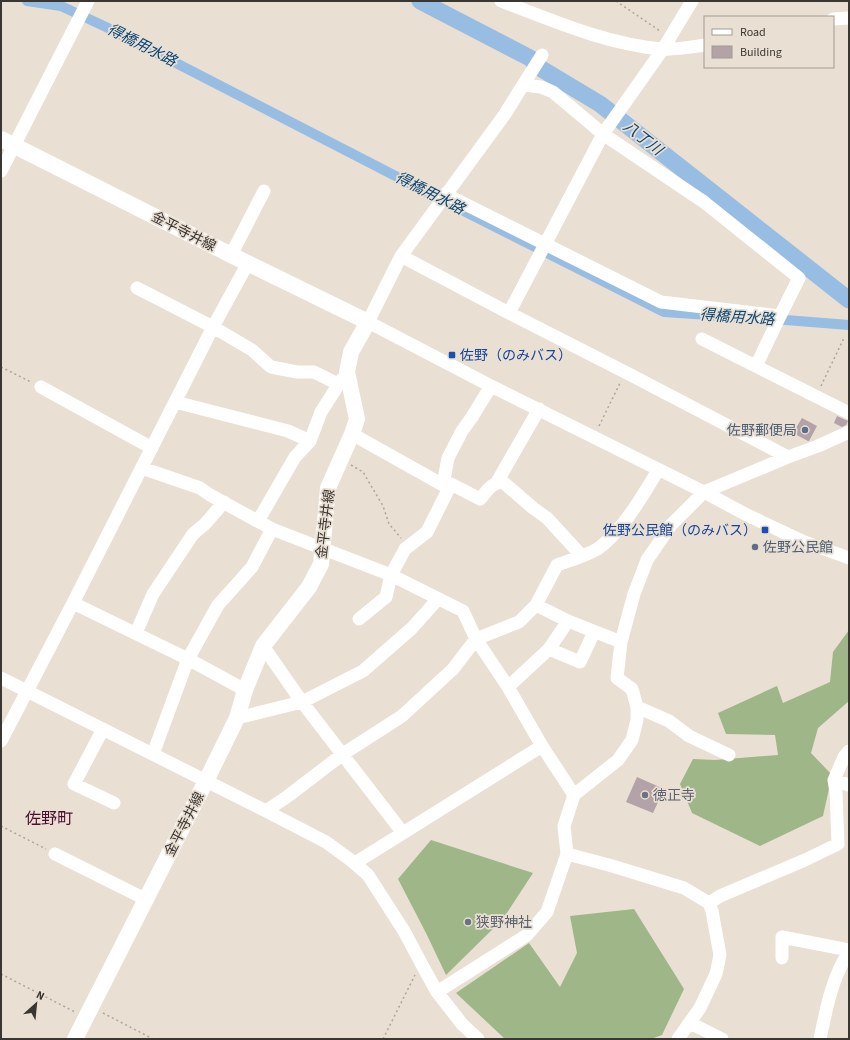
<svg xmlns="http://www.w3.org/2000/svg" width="850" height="1040" viewBox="0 0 850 1040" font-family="'Source Sans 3','Noto Sans JP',sans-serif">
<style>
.forest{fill:#9fb689}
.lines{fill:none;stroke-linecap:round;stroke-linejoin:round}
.canal{stroke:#97bde3;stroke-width:10}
.river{stroke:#97bde3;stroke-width:17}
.building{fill:#b3a2a7}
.path{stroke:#aea69c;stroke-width:1.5;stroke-dasharray:2 3;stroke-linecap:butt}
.minor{stroke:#fff;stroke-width:13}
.major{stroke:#fff;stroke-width:16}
.transit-dot{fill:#1a4fb4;stroke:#e9dfd3;stroke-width:1.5}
.service-dot{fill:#5c6f8a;stroke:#e9dfd3;stroke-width:1.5}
.worship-dot{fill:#6b7280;stroke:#e9dfd3;stroke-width:1.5}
.labels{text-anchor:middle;stroke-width:3.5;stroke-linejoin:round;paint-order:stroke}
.street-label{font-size:14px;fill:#3a3631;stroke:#e9dfd3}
.transit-label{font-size:14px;fill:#164399;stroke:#e9dfd3;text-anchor:start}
.service-label{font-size:14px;fill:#4e5e75;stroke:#e9dfd3;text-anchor:end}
.worship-label{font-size:14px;fill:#5b616d;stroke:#e9dfd3;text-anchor:start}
.water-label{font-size:15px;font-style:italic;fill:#0b4675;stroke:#e9dfd3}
.quarter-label{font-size:16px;fill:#4c0c2f;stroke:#e9dfd3}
</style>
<rect width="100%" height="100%" fill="#e9dfd3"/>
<path class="forest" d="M 849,630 L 849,701 L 818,728 L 811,753 L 832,775 L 823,816 L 760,846 L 692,813 L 680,784 L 693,759 L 715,760 L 778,755 L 775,735 L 726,734 L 718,713 L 777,686 L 783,703 L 830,682 L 833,652 Z
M 431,840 L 533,873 L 503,919 L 446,975 L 426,933 L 398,879 Z
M 634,909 L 684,989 L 662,1035 L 651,1039 L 505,1039 L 456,993 L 529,943 L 560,987 L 577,953 L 570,916 Z"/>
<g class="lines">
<path class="canal" d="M 27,1 L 61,6 L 106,27 L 446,202 L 664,312 L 739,317
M 773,319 L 849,325"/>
<path class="river" d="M 420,1 L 530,58 L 540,68 L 600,104 L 849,300"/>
</g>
<path class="building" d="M 837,416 L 848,421 L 846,425 L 842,427 L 834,423 Z
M 802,418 L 817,426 L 809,441 L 808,441 L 793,433 Z
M 637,777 L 664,789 L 653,813 L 626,802 Z"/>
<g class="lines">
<path class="path" d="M 616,1 L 660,31
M 1,367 L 31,382
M 821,386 L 844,338
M 599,426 L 621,381
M 351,465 L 363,472 L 383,506 L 389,524 L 401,538
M 1,826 L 46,849
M 1,974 L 75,1012
M 103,1013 L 153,1039
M 383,1039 L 415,975"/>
<path class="minor" d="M 501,1 C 554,21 606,44 662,49 C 676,50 691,47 705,45
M 833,19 L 849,18
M 523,85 L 542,55
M 1,171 L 88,1
M 445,194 L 661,302 L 780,316 L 799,278 L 704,202 L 603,134 L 553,92 L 541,87 L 523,85 L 505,114 L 401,256 L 368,322 L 491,386 L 704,492 L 747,515 L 802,541 L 849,558
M 231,255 L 264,191
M 401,256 L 509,313 L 625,372 L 788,457
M 137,288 L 213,327 L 252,350 L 271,367 L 297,372 L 314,372 L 338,384
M 509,313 L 603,134 L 663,49 L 692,1
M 702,339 L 849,413
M 756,366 L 780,316
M 41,387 L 152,448
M 175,402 L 288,431 L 310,441
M 352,434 L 443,485 L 451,484 L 480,499 C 487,491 492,482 503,482 L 533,508 L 547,518 L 581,555
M 142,468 L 200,488 L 210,495 L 272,529 L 391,575 L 463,611 L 476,639 L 508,687 L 542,746 L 574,795
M 497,482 L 539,409
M 443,485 L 448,458 L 462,431 L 472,417 L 491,386
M 258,521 L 295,457 L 310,441 L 321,412 L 342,379
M 73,603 L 188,659 L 245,690
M 536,605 L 568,621 L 621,642
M 359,619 L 386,597 L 391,575 L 405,549 L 427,532 L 451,484
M 136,633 L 153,594 L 193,534 L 205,524 L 224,502
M 263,646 L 302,702 L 403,833 L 355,863
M 549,649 L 580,662 L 594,632
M 1,678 L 266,811 L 326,842 L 352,861 L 368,875 L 404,931 L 421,963 L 437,992 L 462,1024 L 478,1039
M 508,687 L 549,649 L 568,621
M 637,707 L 669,721 L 689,736 L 729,755
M 237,718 L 302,702 L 363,671 L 412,628 L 438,599
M 103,729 L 74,784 L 114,803
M 1,741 L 73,603 L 213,327 L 248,263
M 153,754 L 188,659 L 218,605 L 252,567 L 272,529
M 834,780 L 849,785
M 266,811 L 288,796 L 343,754 L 402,716 L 453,669 L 476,639 L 519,622 L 536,605 L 557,565 C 568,561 592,554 600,547 C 622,531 644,494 658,470
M 403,833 L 542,746
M 55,854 L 145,899
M 567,854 L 609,865 L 684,888 L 709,903 L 712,911 L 720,955 L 716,974 L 700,1008 L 678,1039
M 709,903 L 720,896 L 805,860 L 838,844 L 836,792 L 834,780 L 844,757 L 849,751
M 782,958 L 782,937 L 849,950
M 437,992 L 527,935 L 547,912 L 567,854 L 564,826 L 574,795 L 618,760 L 632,740 L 637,720 L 637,707 L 632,689 L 617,678 L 621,642 L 634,594 L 647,560 L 671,525 L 704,492 L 788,457 L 818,446 L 849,432
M 690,1023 L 722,1039
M 820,1039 C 826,1010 832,977 849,952"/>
<path class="major" d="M 1,139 L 231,255 L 368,322 L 351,352 L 347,372 L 357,419 L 352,434 L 328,488 L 321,564 L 309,587 L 263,646 L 245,690 L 237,718 L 206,781 L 75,1039"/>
</g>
<g class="transit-dot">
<rect x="448" y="351" width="8" height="8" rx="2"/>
<rect x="761" y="526" width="8" height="8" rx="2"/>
</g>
<g class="service-dot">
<circle cx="805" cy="430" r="4"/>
<circle cx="755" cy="547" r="4"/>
</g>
<g class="worship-dot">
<circle cx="645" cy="795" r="4"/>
<circle cx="468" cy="922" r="4"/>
</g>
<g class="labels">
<g class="street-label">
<text transform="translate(184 231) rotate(27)" y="5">金平寺井線</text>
<text transform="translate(325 524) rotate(-83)" y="5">金平寺井線</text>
<text transform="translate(184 824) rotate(-63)" y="5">金平寺井線</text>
</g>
<g class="transit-label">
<text x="460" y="360">佐野（のみバス）</text>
<text x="757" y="535" text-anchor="end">佐野公民館（のみバス）</text>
</g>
<g class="service-label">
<text x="797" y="435">佐野郵便局</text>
<text x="763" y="552" text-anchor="start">佐野公民館</text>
</g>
<g class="worship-label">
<text x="653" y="800">徳正寺</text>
<text x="476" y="927">狭野神社</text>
</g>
<g class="water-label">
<text transform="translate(142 45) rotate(27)" y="5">得橋用水路</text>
<text transform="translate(643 138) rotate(38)" y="5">八丁川</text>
<text transform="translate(430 193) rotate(27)" y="5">得橋用水路</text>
<text transform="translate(737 317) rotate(4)" y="5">得橋用水路</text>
</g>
<g class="quarter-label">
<text x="49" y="824">佐野町</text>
</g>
</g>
<rect width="850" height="1040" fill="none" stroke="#3a3631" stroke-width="4"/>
<rect x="704" y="16" width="130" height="52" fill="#e9dfd3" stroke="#a39b92"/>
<rect x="712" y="29" width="20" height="6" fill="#ffffff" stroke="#a39b92"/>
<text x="740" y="36" font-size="12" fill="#3a3631">Road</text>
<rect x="712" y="46" width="20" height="12" fill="#b3a2a7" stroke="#a39b92"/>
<text x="740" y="56" font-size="12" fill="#3a3631">Building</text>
<g transform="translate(36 1004) rotate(27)" stroke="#e9dfd3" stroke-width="3" paint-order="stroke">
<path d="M0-3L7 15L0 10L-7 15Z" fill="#3a3631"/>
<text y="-6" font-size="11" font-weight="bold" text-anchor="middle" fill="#3a3631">N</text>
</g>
</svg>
